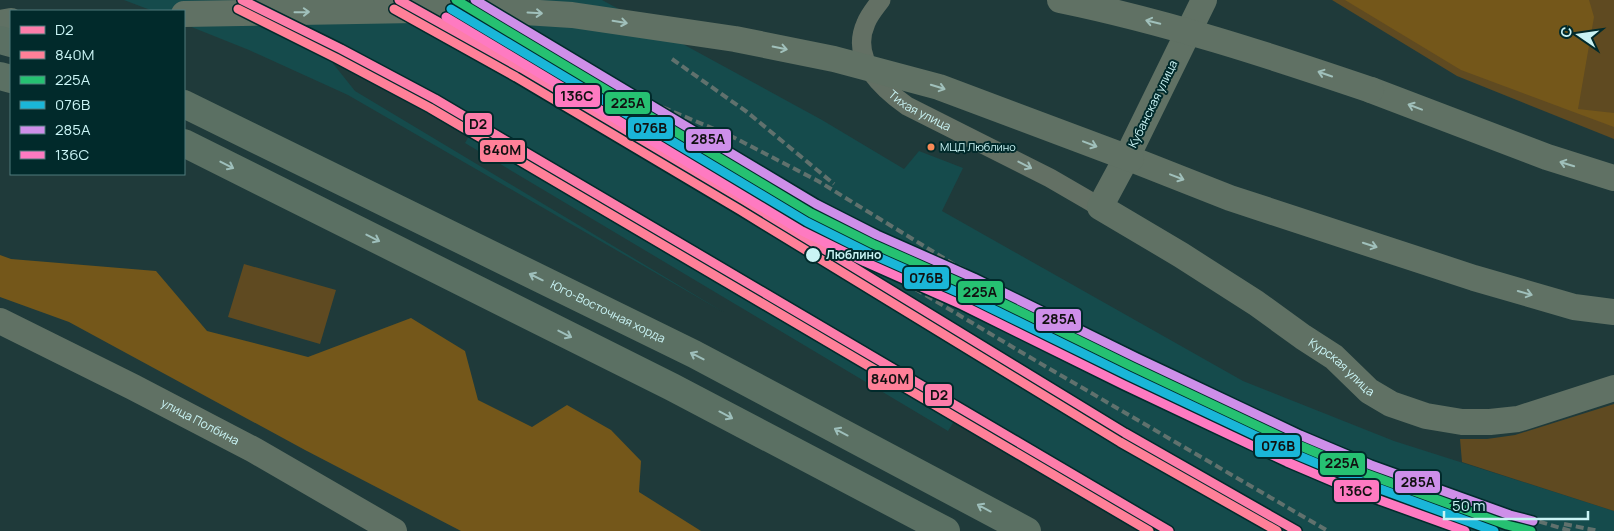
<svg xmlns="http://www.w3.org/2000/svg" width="1614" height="531" viewBox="0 0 1614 531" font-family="Manrope,sans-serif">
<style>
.built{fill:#154b4c}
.green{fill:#5f4a21}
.forest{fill:#74571a}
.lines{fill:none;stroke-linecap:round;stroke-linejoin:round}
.minor{stroke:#637064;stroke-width:19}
.secondary{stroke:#607164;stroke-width:26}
.primary{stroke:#5b7063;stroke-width:28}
.rail{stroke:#60716d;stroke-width:4;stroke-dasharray:8 4;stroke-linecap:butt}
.secondary-bridge{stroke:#607164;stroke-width:26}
.rail-1-casing{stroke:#012a2b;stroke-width:12}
.rail-2-casing{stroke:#012a2b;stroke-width:12}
.rail-3-casing{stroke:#012a2b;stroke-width:12}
.rail-4-casing{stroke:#012a2b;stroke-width:12}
.rail-5-casing{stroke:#012a2b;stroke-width:12}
.rail-6-casing{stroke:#012a2b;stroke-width:12}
.rail-1{stroke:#fd7daa;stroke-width:9}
.rail-2{stroke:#ff8098;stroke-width:9}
.rail-3{stroke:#26c172;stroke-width:9}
.rail-4{stroke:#1ab6d8;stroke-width:9}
.rail-5{stroke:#ce8fe9;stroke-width:9}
.rail-6{stroke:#fe7ac1;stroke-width:9}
.oneway{stroke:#a0c0bb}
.oneway2{stroke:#9ebfbb}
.oneway3{stroke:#a1bfbb}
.bus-dot{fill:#f98a56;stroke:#012a2b;stroke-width:2}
.stop-dot{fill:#caf4f5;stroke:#012a2b;stroke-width:2}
.labels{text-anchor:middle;stroke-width:4;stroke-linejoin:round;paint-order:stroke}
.bus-label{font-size:11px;fill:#caf4f5;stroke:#012a2b;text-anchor:start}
.street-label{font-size:12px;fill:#caf4f5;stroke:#012a2b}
.stop-label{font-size:12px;font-weight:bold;fill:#caf4f5;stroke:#012a2b;text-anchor:start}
.line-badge{stroke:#012a2b;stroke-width:2}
.pale-badge-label{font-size:14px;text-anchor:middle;font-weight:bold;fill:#111}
</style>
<rect width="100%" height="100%" fill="#1f3a3a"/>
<path class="built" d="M 124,0 L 602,0 L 822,120 L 904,169 L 919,151 L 963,168 L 942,211 L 1243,381 L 1394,441 L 1614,511 L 1614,531 L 1146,531 L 956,418 L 948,431 L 465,143 L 469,136 L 331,61 L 355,91 L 725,313 L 348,95 L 249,50 L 184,24 L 184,11 L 153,11 Z"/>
<path class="green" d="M 1332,0 L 1614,0 L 1614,139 L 1457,76 Z
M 244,264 L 336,290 L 320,344 L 228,317 Z
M 1614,404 L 1614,511 L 1462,462 L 1460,439 L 1487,439 L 1515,435 Z"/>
<path class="forest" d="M 1345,0 L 1589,0 L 1594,17 L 1578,109 L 1614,113 L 1614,127 L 1461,70 Z
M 0,255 L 11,259 L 156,271 L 207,331 L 308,357 L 411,318 L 465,351 L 478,400 L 532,427 L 567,405 L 611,430 L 641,461 L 639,492 L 701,531 L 461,531 L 305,450 L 69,322 L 0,297 Z"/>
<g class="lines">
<path class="minor" id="s1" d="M 881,0 C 876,7 869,15 866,23 C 850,58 880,87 907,106 L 1050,178 L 1100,207"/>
<g class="secondary">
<path id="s2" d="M 1204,0 L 1128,155 L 1100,207 L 1181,255 L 1256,303 L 1303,337 L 1334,357 L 1369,391 L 1391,404 L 1426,416 L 1462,422 L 1490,422 L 1518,419 L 1614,388"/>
<path d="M 0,23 L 11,21"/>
<path d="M 1371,90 L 1547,157 L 1614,178"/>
<path d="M 1131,159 L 1230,198 L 1474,278 L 1574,307 L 1614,312"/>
<path id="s3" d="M 0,321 L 133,387 L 254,450 L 394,531"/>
</g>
<g class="primary">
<path d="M 0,40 L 11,43"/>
<path d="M 0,76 L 11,79"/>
<path id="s4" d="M 184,104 L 694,354 L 1027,531"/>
<path d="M 184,143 L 672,387 L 946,531"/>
</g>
<path class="rail" d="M 431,0 L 1026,355 L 1328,531
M 533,45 L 602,82 L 731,136 L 818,181 L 955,265 L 1301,434 L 1373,464 L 1448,491 L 1510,513 L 1571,531
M 672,59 L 747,112 L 834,184
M 1564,524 L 1599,531"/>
<path class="secondary-bridge" d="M 1060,0 C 1167,22 1268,55 1371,90
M 184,14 L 475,9 L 572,15 L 735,39 L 834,59 L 939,87 L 1131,159"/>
<g class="rail-1-casing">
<path id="rail-1" d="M 242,0 L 341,49 L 435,99 L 1169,531
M 399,0 L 521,68 L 745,201 L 1125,433 L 1297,531"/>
</g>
<g class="rail-2-casing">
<path id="rail-2" d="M 238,9 L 336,58 L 430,108 L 1149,531
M 394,9 L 516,77 L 740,210 L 1120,442 L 1277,531"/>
</g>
<g class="rail-3-casing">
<path id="rail-3" d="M 456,0 L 811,213 L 873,244 L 970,287 L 1133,367 L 1296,444 L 1367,474 L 1507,525 L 1531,531"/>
</g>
<g class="rail-4-casing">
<path id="rail-4" d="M 451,9 L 807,222 L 869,253 L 966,296 L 1129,376 L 1292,453 L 1364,483 L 1494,531"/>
</g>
<g class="rail-5-casing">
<path id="rail-5" d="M 475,0 L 816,204 L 877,235 L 974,278 L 1137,358 L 1300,435 L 1371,465 L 1510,515 L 1533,521"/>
</g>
<g class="rail-6-casing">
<path id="rail-6" d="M 446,17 L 802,231 L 865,262 L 962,305 L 1124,385 L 1287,462 L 1360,493 L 1465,531"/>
</g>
<use href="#rail-1" class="rail-1"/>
<use href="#rail-2" class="rail-2"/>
<use href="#rail-3" class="rail-3"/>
<use href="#rail-4" class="rail-4"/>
<use href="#rail-5" class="rail-5"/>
<use href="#rail-6" class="rail-6"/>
</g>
<defs><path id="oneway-shaft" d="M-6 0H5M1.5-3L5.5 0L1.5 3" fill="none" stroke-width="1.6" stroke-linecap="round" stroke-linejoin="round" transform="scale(1.25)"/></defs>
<g class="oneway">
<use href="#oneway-shaft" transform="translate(302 12) rotate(-1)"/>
<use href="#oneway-shaft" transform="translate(535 13) rotate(3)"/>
<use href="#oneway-shaft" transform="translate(620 22) rotate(9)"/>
<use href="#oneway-shaft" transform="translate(1153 22) rotate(-166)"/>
<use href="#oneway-shaft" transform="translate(780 48) rotate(11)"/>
<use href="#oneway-shaft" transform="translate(1325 74) rotate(-161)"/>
<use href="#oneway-shaft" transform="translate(938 87) rotate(17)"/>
<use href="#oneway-shaft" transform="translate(1415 107) rotate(-159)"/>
<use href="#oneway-shaft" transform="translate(1090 144) rotate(21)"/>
<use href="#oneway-shaft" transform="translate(1567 164) rotate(-163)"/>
<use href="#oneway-shaft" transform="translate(1177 177) rotate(21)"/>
<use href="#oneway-shaft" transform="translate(1370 245) rotate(18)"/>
<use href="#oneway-shaft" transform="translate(1525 293) rotate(16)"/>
</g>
<g class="oneway2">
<use href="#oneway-shaft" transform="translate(227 165) rotate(27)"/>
<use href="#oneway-shaft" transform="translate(373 238) rotate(27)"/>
<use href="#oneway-shaft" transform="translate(536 277) rotate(-154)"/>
<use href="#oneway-shaft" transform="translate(565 334) rotate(27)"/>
<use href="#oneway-shaft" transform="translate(697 356) rotate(-153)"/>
<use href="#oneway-shaft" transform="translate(726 415) rotate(28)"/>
<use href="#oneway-shaft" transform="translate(841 432) rotate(-152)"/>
<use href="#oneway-shaft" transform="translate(984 508) rotate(-152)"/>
</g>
<use class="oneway3" href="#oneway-shaft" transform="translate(1025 165) rotate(27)"/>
<circle class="bus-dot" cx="931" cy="147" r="4.5"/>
<circle class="stop-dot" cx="813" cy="255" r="8"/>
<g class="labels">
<g class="bus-label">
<text x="940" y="151">МЦД Люблино</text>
</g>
<g class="street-label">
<text transform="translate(1153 104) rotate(-64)" y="4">Кубанская улица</text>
<text dy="4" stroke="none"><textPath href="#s1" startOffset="142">Тихая улица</textPath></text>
<text dy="4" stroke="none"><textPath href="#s4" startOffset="472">Юго-Восточная хорда</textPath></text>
<text dy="4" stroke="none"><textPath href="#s2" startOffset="522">Курская улица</textPath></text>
<text dy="4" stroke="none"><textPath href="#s3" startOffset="224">улица Полбина</textPath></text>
</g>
<g class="stop-label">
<text x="826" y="259">Люблино</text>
</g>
</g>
<g class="line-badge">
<rect x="554" y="84" width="47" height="24" rx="5" fill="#fe7ac1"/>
<rect x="604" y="91" width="47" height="24" rx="5" fill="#26c172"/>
<rect x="464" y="112" width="29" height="24" rx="5" fill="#fd7daa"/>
<rect x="627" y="116" width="47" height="24" rx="5" fill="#1ab6d8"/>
<rect x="685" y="128" width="47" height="24" rx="5" fill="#ce8fe9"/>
<rect x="479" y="139" width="47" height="24" rx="5" fill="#ff8098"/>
<rect x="903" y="266" width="47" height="24" rx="5" fill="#1ab6d8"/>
<rect x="957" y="280" width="47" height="24" rx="5" fill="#26c172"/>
<rect x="1035" y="308" width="47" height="24" rx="5" fill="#ce8fe9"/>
<rect x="867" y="367" width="47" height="24" rx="5" fill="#ff8098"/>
<rect x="924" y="383" width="29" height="24" rx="5" fill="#fd7daa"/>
<rect x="1254" y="434" width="47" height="24" rx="5" fill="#1ab6d8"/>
<rect x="1319" y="452" width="47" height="24" rx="5" fill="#26c172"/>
<rect x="1394" y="470" width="47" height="24" rx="5" fill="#ce8fe9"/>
<rect x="1333" y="479" width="47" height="24" rx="5" fill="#fe7ac1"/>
</g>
<g class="pale-badge-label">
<text x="577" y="101">136С</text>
<text x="628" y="108">225А</text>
<text x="478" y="129">D2</text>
<text x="650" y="133">076В</text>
<text x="708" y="144">285А</text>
<text x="502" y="155">840М</text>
<text x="926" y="283">076В</text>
<text x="980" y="297">225А</text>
<text x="1059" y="324">285А</text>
<text x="890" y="384">840М</text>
<text x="939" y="400">D2</text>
<text x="1278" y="451">076В</text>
<text x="1342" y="468">225А</text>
<text x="1418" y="487">285А</text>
<text x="1356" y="496">136С</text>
</g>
<rect x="10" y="10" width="175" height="165" fill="#012a2b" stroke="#517b7c"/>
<rect x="20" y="26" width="25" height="8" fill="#fd7daa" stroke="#517b7c"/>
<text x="55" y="35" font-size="15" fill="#caf4f5">D2</text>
<rect x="20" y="51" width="25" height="8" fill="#ff8098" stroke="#517b7c"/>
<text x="55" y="60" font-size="15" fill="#caf4f5">840М</text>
<rect x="20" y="76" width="25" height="8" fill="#26c172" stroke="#517b7c"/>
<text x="55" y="85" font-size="15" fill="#caf4f5">225А</text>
<rect x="20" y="101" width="25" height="8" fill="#1ab6d8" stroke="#517b7c"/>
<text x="55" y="110" font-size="15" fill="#caf4f5">076В</text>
<rect x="20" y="126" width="25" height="8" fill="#ce8fe9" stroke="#517b7c"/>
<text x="55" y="135" font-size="15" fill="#caf4f5">285А</text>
<rect x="20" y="151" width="25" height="8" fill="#fe7ac1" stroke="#517b7c"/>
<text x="55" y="160" font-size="15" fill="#caf4f5">136С</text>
<g transform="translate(1579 35) rotate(283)" stroke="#012a2b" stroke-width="4" paint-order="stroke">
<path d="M0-4L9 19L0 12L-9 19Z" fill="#caf4f5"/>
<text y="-8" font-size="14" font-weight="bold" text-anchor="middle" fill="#caf4f5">С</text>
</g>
<path d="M1444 511v8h144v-8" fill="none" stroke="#caf4f5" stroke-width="2.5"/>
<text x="1452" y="511" font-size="15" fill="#caf4f5" stroke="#012a2b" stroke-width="4" paint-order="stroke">50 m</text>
</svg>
